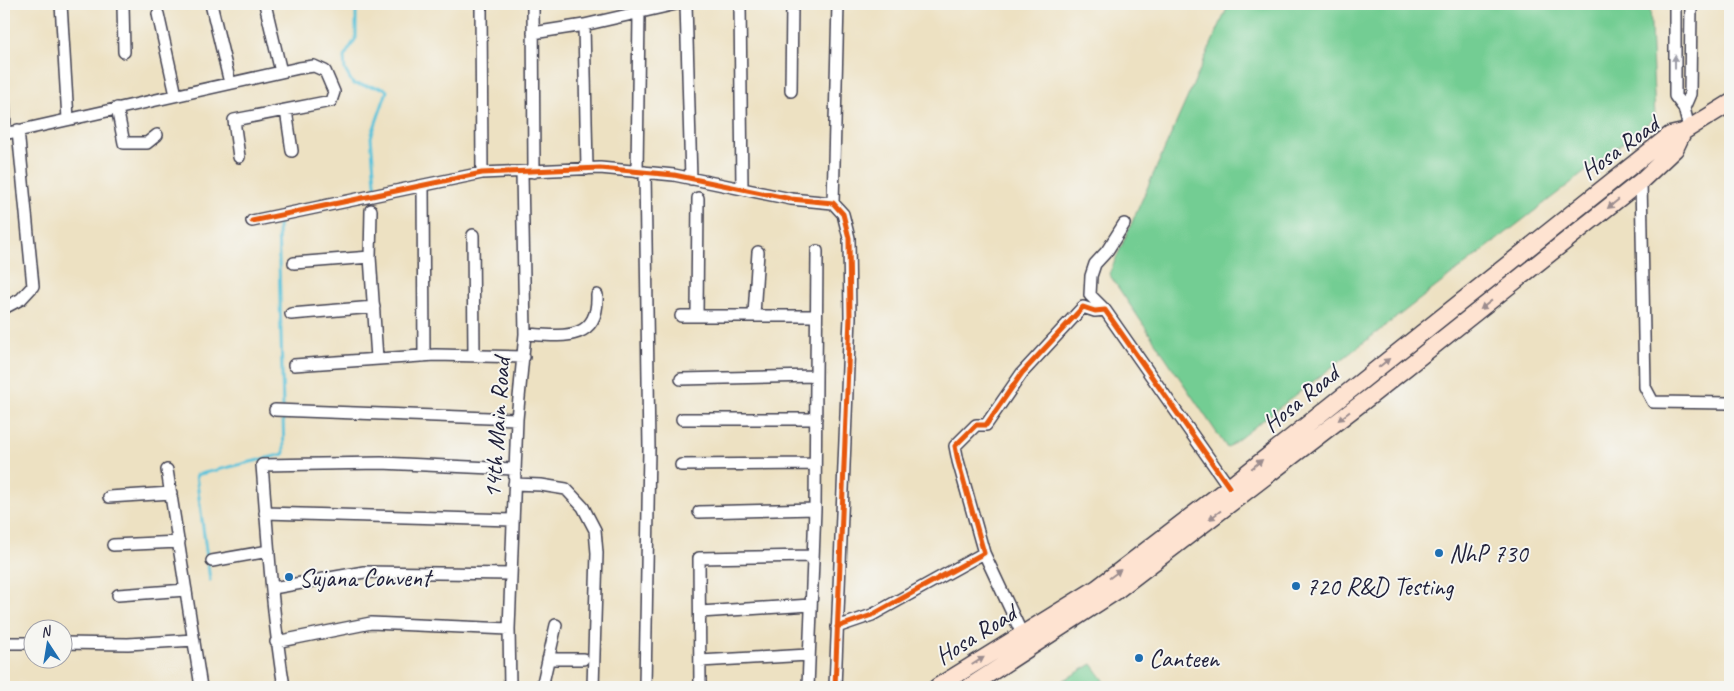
<svg xmlns="http://www.w3.org/2000/svg" width="1734" height="691" viewBox="0 0 1734 691" font-family="Caveat,sans-serif">
<style>
.green{fill:#73cd93;stroke:#4a7867}
.lines{fill:none;stroke-linecap:round;stroke-linejoin:round}
.stream{stroke:#5cc3da;stroke-width:3}
.minor-casing{stroke:#403f4f;stroke-width:14}
.secondary-casing{stroke:#403f4f;stroke-width:19}
.minor{stroke:#fff;stroke-width:11}
.secondary{stroke:#fee3d1;stroke-width:16}
.cycleway-casing{stroke:#f6f6f2;stroke-width:8}
.cycleway{stroke:#e8590c;stroke-width:5}
.oneway{fill:#9c9ca7}
.oneway2{fill:#9b8c8e}
.poi-dot{fill:#1f6fb2;stroke:#f6f6f2;stroke-width:2}
.labels{text-anchor:middle;stroke-width:4;stroke-linejoin:round;paint-order:stroke}
.street-label{font-size:25px;fill:#22223b;stroke:#f6f6f2}
.poi-label{font-size:25px;fill:#22223b;stroke:#f6f6f2;text-anchor:start}
</style>
<rect width="100%" height="100%" fill="#f6f6f2"/>
<filter id="ink" filterUnits="userSpaceOnUse"><feTurbulence type="fractalNoise" baseFrequency=".02" numOctaves="2"/><feDisplacementMap in="SourceGraphic" scale="10" xChannelSelector="R" yChannelSelector="G"/><feConvolveMatrix kernelMatrix="1 2 1 2 8 2 1 2 1" color-interpolation-filters="sRGB"/></filter>
<filter id="wash" filterUnits="userSpaceOnUse"><feTurbulence type="fractalNoise" baseFrequency=".0096" numOctaves="4" result="noise"/><feDisplacementMap in="SourceGraphic" scale="20" xChannelSelector="R" yChannelSelector="G"/><feGaussianBlur stdDeviation="1.12" result="paint"/><feColorMatrix in="noise" values="0 0 0 0 0 0 0 0 0 0 0 0 0 0 0 0 0 1.4 0 .05"/><feComposite in="paint" operator="in"/></filter>
<g filter="url(#wash)">
<rect width="100%" height="100%" fill="#ede1c2"/>
<path class="green" d="M 1229,4 L 1650,4 L 1655,118 L 1227,448 L 1109,274 Z
M 1092,664 L 1109,687 L 1052,687 Z"/>
<g class="lines">
<path class="stream" d="M 356,4 L 356,38 L 344,57 L 345,70 L 353,84 L 384,88 L 387,91 L 371,137 L 376,194
M 283,408 L 278,225 L 283,218
M 210,580 L 196,475 L 284,454 L 283,414"/>
</g>
</g>
<g filter="url(#ink)">
<g class="lines">
<g class="minor-casing">
<path id="minor" d="M 61,4 L 68,119
M 123,4 L 124,52
M 211,4 L 230,83
M 265,4 L 281,72
M 481,4 L 482,173
M 533,4 L 534,172
M 686,4 L 691,179
M 740,4 L 742,189
M 1675,4 L 1675,96 L 1684,108
M 158,14 L 176,95
M 584,25 L 587,169
M 533,33 L 584,25 L 676,4
M 791,91 L 792,4
M 4,101 L 5,133
M 117,108 L 124,143 L 147,143 L 157,135
M 286,110 L 292,151
M 1689,128 L 1684,108 L 1690,94 L 1691,4
M 4,134 L 299,68 L 314,66 L 325,71 L 334,92 L 331,101 L 234,120 L 239,157
M 637,172 L 639,13
M 1641,181 L 1645,387 L 1653,402 L 1730,403
M 423,186 L 424,356
M 833,203 L 838,4
M 371,210 L 370,257 L 377,358
M 252,221 L 482,173 L 600,168 L 674,175 L 791,199 L 833,203 L 843,214 L 849,238 L 850,317 L 835,687
M 473,235 L 474,356
M 294,263 L 370,257
M 4,308 L 21,299 L 33,286 L 18,130
M 1105,310 L 1090,295 L 1091,276 L 1095,264 L 1107,251 L 1124,224
M 291,314 L 374,307
M 754,315 L 758,252
M 681,316 L 816,316
M 697,316 L 698,198
M 525,334 C 560,336 599,343 597,295
M 294,365 L 435,355 L 524,357
M 681,379 L 816,376
M 275,410 L 517,419
M 682,419 L 816,419
M 681,465 L 815,464
M 167,470 L 201,687
M 514,484 L 541,485 L 566,489 L 583,507 L 595,530 L 597,553 L 593,687
M 109,497 L 171,493
M 699,512 L 815,509
M 265,513 L 512,520
M 113,545 L 179,542
M 984,553 L 1022,634
M 212,561 L 269,551
M 273,588 L 364,572 L 511,574
M 118,595 L 186,590
M 700,612 L 811,605
M 837,627 L 872,615 L 984,553 L 958,461 L 955,446 L 976,425 L 986,425 L 1022,373 L 1083,307 L 1095,311 L 1105,310 L 1229,487
M 276,642 L 371,623 L 509,629
M 4,643 L 32,643
M 62,643 L 128,644 L 194,640
M 548,659 L 583,659
M 700,661 L 808,655
M 284,687 C 272,614 268,539 262,465 L 381,463 L 514,469
M 510,687 L 509,629 L 517,419 L 525,334 L 522,173
M 542,687 L 556,625
M 645,687 L 649,448 L 645,172
M 700,687 L 699,558 L 813,556
M 808,687 L 815,509 L 817,251"/>
</g>
<g class="secondary-casing">
<path id="secondary" d="M 937,687 L 1097,588 L 1229,487 L 1670,135 L 1683,132 L 1730,103
M 969,687 L 1115,592 L 1372,395 L 1641,181 L 1675,149 L 1683,132"/>
</g>
<use href="#minor" class="minor"/>
<use href="#secondary" class="secondary"/>
<g class="cycleway-casing">
<path id="cycleway" d="M 252,221 L 482,173 L 600,168 L 674,175 L 791,199 L 833,203 L 843,214 L 849,238 L 850,317 L 835,687
M 837,627 L 872,615 L 984,553 L 958,461 L 955,446 L 976,425 L 986,425 L 1022,373 L 1083,307 L 1095,311 L 1105,310 L 1229,487"/>
</g>
<use href="#cycleway" class="cycleway"/>
</g>
<defs><path id="oneway-solid" d="M-6-.8H1V-3.2L6.5 0L1 3.2V.8H-6Z" transform="scale(1.25)"/></defs>
<use class="oneway" href="#oneway-solid" transform="translate(1675 62) rotate(-90)"/>
<g class="oneway2">
<use href="#oneway-solid" transform="translate(1613 204) rotate(141)"/>
<use href="#oneway-solid" transform="translate(1486 305) rotate(142)"/>
<use href="#oneway-solid" transform="translate(1384 363) rotate(-39)"/>
<use href="#oneway-solid" transform="translate(1344 416) rotate(143)"/>
<use href="#oneway-solid" transform="translate(1257 464) rotate(-39)"/>
<use href="#oneway-solid" transform="translate(1215 515) rotate(143)"/>
<use href="#oneway-solid" transform="translate(1115 574) rotate(-37)"/>
<use href="#oneway-solid" transform="translate(978 661) rotate(-32)"/>
</g>
</g>
<g class="poi-dot">
<circle cx="1439" cy="553" r="5"/>
<circle cx="289" cy="577" r="5"/>
<circle cx="1296" cy="586" r="5"/>
<circle cx="1139" cy="658" r="5"/>
</g>
<g class="labels">
<g class="street-label">
<text transform="translate(1619 147) rotate(-36)" y="9">Hosa Road</text>
<text transform="translate(1300 398) rotate(-39)" y="9">Hosa Road</text>
<text transform="translate(496 428) rotate(-86)" y="9">14th Main Road</text>
<text transform="translate(975 634) rotate(-32)" y="9">Hosa Road</text>
</g>
<g class="poi-label">
<text x="1449" y="562">NhP 730</text>
<text x="299" y="586">Sujana Convent</text>
<text x="1306" y="595">720 R&amp;D Testing</text>
<text x="1149" y="667">Canteen</text>
</g>
</g>
<rect width="1734" height="691" fill="none" stroke="#f6f6f2" stroke-width="20"/>
<g transform="translate(48 644) rotate(348)"><circle r="24" fill="#f6f6f2" stroke="#a1a1a9"/>
<path d="M0-4L9 19L0 12L-9 19Z" fill="#1f6fb2"/>
<text y="-8" font-size="14" font-weight="bold" text-anchor="middle" fill="#22223b">N</text>
</g>
</svg>
